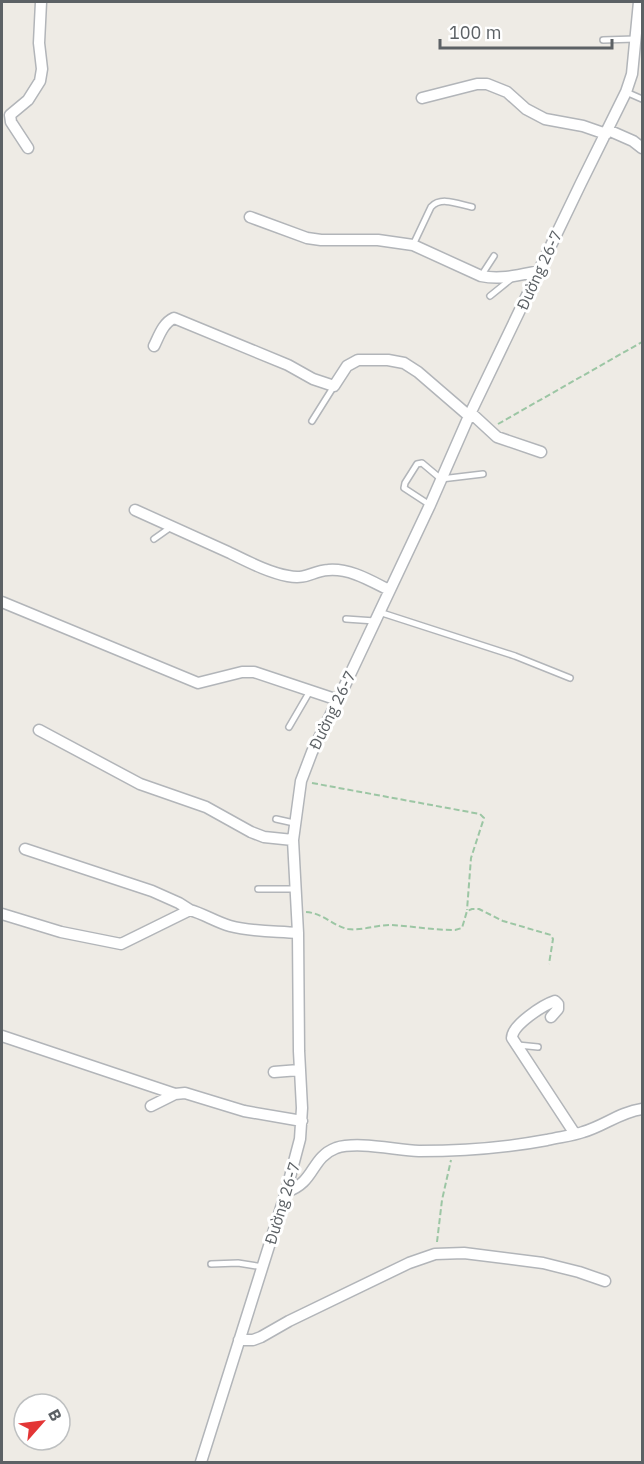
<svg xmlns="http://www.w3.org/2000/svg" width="644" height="1464" viewBox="0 0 644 1464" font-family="'IBM Plex Sans',sans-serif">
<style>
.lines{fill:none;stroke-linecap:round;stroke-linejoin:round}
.lane-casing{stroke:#b2b5b9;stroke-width:8}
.street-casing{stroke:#b2b5b9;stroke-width:13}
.path{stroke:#9cc6a4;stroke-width:2;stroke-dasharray:6 3;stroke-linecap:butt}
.lane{stroke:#fff;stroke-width:5}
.street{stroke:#fff;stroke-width:10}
.labels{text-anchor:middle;stroke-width:6;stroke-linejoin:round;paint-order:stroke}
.street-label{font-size:16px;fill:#5c6165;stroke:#fff}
</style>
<rect width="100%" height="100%" fill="#eeebe5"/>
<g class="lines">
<g class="lane-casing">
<path id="lane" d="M 603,40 L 635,39
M 626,92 L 642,99
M 413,245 L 431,207 C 441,196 458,204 472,207
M 481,276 L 494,256
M 490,296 L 511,279
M 312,421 L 334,386
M 430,505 L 404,488 L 405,483 L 417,464 L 422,463 L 441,479 L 483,474
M 154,539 L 171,527
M 379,612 L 515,656 L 570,678
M 346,619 L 375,621
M 289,727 L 310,691
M 276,819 L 294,823
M 258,889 L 296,889
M 518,1045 L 538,1047
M 211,1264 L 238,1263 L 263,1267"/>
</g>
<g class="street-casing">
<path id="street" d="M 422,98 L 477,84 L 487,84 L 507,92 L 526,109 L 545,119 L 583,126 L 606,134
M 608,130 L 633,141 L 642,148
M 28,148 L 11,122 L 10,115 L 28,100 L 40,81 L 42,69 L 39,43 L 41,2
M 250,217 L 307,238 L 321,240 L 378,240 L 413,245 L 481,276 C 501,280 519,275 539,271
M 154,346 C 159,336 163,323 174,318 L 288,365 L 313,379 L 334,386 L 347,366 L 358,360 L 388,360 L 404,363 L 418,372 L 469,416
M 471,413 L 497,437 L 541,452
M 135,510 C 166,524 197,538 228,552 C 247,561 267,572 288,576 C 307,580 312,571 328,570 C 350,568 371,581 389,590
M 2,602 L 198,683 L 242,672 L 254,672 L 338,700
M 39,730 L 140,784 L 206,807 L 251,832 L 264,837 L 293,840
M 25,849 L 152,891 L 179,903 L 190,910
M 2,914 L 61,932 L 121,944 L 190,910 C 204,914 216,922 230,926 C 252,932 276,931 298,933
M 551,1017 L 558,1009 L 558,1004 L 555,1001 C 543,1005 512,1025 512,1038 L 575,1134
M 2,1036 L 175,1094
M 274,1072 L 299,1070
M 151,1106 L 175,1094 L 185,1093 L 244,1111 L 302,1121
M 286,1192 C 316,1182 310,1158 336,1148 C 358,1141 395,1150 419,1151 C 463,1151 504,1148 547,1140 C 559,1137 572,1136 583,1132 C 604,1126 620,1112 642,1109
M 239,1340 L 253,1340 L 261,1337 L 289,1321 L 409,1263 L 435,1254 L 464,1253 L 543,1263 L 579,1272 L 605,1281
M 201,1462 L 286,1192 L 300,1139 L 302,1108 L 299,1051 L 298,933 L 293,840 L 301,781 L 312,752 L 338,700 L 430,505 L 469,416 L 581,183 L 626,92 L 632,74 L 639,2"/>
</g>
<path class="path" d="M 498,424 L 642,342
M 312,783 L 480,814 L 484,818 L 471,858 L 467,910
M 306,912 C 323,913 333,926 348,929 C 362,931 376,925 390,925 C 411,926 433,930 455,930 L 462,928 L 467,911 L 472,909 L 479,909 L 503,921 L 551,935 L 553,939 L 549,964
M 437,1242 L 442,1200 L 451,1160"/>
<use href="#lane" class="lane"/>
<use href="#street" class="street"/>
</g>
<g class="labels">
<g class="street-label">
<text transform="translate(539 270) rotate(-65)" y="6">Đường 26-7</text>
<text transform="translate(332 710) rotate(-64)" y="6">Đường 26-7</text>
<text transform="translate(282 1203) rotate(-73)" y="6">Đường 26-7</text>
</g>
</g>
<rect width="644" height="1464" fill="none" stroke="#5c6165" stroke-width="6"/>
<g transform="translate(42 1422) rotate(62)"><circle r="28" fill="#ffffff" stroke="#bec0c1" stroke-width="1.5"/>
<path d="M0-4.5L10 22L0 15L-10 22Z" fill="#e33636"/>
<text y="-9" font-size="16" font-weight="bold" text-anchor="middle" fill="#5c6165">B</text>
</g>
<path d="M440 39v9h172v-9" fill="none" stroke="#5c6165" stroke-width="3"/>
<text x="449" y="39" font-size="18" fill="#5c6165" stroke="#ffffff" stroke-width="4.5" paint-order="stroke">100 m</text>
</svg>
